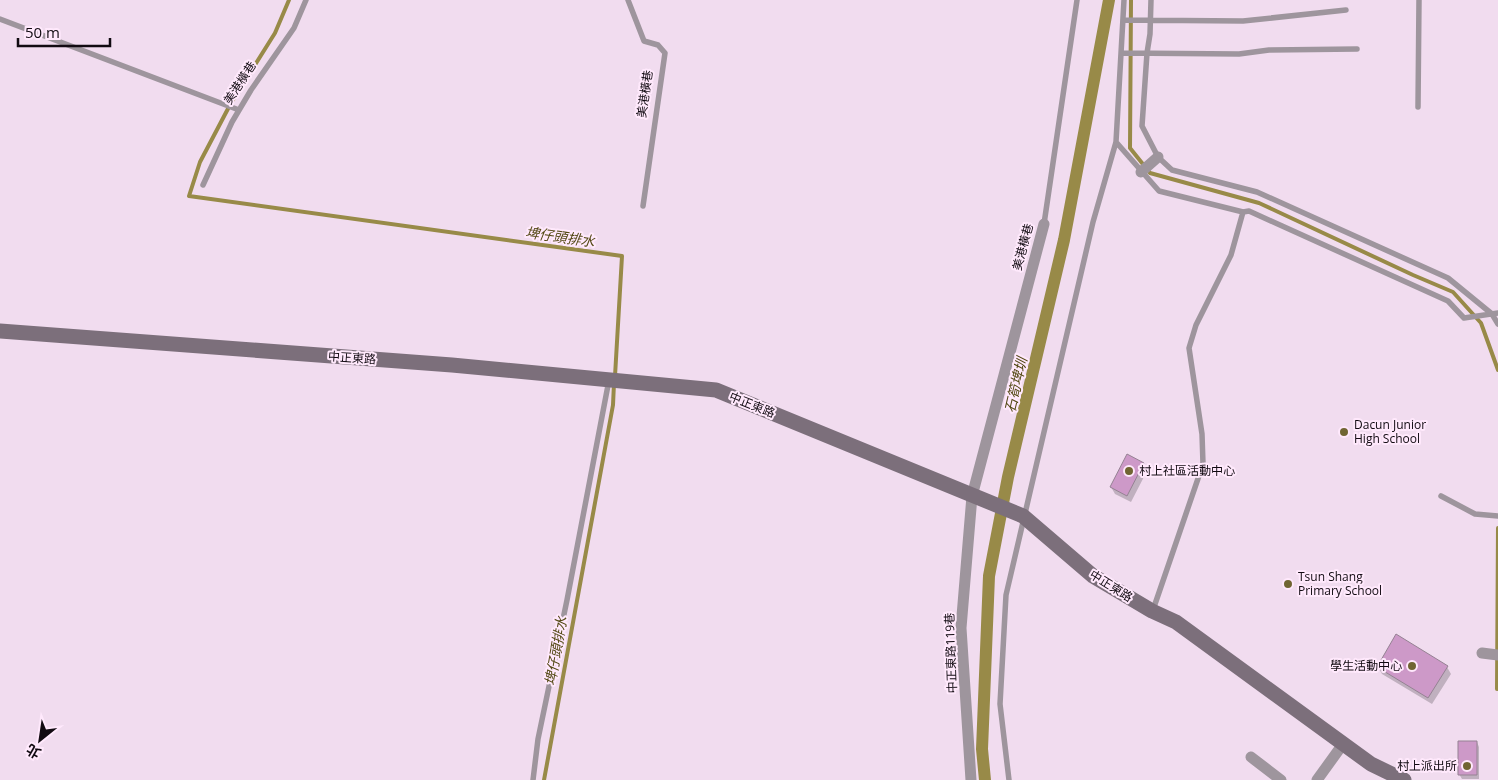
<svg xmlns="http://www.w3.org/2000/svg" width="1498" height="780" viewBox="0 0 1498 780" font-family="'Open Sans','Noto Sans TC',sans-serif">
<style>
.shadow{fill:#0003}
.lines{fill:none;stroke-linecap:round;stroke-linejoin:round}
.stream{stroke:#988a48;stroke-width:4}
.canal{stroke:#988a48;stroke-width:12}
.building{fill:#cd99c8;stroke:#958293}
.lane{stroke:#9e959d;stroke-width:5.5}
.street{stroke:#9e959d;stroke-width:11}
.secondary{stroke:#7c6f7b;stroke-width:15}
.poi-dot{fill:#706532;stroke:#ffe9fc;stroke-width:2}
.labels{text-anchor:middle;stroke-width:4;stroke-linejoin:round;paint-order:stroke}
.street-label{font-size:12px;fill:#110a11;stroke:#ffe9fc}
.poi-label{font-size:12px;fill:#110a11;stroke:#ffe9fc;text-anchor:start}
.water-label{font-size:14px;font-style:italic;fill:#534814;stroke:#ffe9fc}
</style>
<rect width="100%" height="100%" fill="#f1dcef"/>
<path class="shadow" d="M 1143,464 L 1147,471 L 1131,502 L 1115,494 L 1111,487 Z
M 1378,667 L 1447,667 L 1451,674 L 1432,704 L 1382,674 Z
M 1477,742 L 1479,747 L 1479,779 L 1462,779 L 1459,774 Z"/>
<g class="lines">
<path class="stream" d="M 289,0 L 275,33 L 231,103 L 200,162 L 189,196 L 622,256 L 615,376
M 1131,0 L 1130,148 L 1150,173 L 1259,203 L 1413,275 L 1453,292 L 1481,323 L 1498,370
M 1497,689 L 1498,528
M 544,780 L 613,405 L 614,383"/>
<path class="canal" d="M 985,780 L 982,749 L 989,576 L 1008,477 L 1064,240 L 1109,0"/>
</g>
<path class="building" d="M 1127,454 L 1144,463 L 1127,496 L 1110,487 Z
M 1396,634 L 1448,666 L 1428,698 L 1377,667 Z
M 1458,741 L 1477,741 L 1477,775 L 1458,775 Z"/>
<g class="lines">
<path class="lane" d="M 628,0 L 644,41 L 658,45 L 665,53 L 643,206
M 1151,0 L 1150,34 L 1147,53 L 1142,126 L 1158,157 L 1172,170 L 1257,192 L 1448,278 L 1492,314 L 1498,324
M 0,19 L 239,110
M 1123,20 L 1243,21 L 1346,10
M 1121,53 L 1239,54 L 1269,50 L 1357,49
M 1418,107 L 1419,0
M 1116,142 L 1159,191 L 1243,212 L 1249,211 L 1448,301 L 1464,318 L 1498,313
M 203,185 L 232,122 L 251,90 L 294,28 L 306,0
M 1044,224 L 1077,0
M 1441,496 L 1475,514 L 1498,516
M 1153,610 L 1203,464 L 1202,434 L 1189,348 L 1196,325 L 1231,255 L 1243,212
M 533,780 L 538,739 L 567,600 L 609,380
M 1009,780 L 1000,704 L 1006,595 L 1093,222 L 1116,142 L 1124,0"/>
<path class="street" d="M 1141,172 L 1158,157
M 1482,653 L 1498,655
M 1251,757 L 1281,780
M 971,780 L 961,628 L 972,496 L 1044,224
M 1317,780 L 1343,744"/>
<path class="secondary" d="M 0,331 L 452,365 L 716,390 L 1023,516 L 1093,576 L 1152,611 L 1176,622 L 1371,764 L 1404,780"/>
</g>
<g class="poi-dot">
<circle cx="1344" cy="432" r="5"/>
<circle cx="1129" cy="471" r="5"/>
<circle cx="1288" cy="584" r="5"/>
<circle cx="1412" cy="666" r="5"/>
<circle cx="1467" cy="766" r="5"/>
</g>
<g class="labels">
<g class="street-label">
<text transform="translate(240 83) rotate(-57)" y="4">美港橫巷</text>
<text transform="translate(645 94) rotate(-82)" y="4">美港橫巷</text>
<text transform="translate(1023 247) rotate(-75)" y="4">美港橫巷</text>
<text transform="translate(352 358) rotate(4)" y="4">中正東路</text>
<text transform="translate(752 405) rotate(22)" y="4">中正東路</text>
<text transform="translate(1111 586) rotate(32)" y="4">中正東路</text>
<text transform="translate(951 653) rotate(-92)" y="4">中正東路119巷</text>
</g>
<g class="poi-label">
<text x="1354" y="429">Dacun Junior<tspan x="1354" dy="14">High School</tspan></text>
<text x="1139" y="475">村上社區活動中心</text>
<text x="1298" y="581">Tsun Shang<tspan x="1298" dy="14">Primary School</tspan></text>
<text x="1402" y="670" text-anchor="end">學生活動中心</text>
<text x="1457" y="770" text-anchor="end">村上派出所</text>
</g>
<g class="water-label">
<text transform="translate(560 237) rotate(8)" y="5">埤仔頭排水</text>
<text transform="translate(1016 385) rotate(-77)" y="5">石筍埤圳</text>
<text transform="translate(556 651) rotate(-80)" y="5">埤仔頭排水</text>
</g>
</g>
<g transform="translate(40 740) rotate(210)" stroke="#ffe9fc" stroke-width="4" paint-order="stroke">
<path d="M0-4L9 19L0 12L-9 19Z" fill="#110a11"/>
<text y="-8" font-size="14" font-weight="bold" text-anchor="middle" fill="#110a11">北</text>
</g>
<path d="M18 38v8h92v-8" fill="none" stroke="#110a11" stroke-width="2.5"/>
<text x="25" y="38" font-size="15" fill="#110a11" stroke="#ffe9fc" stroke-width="4" paint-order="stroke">50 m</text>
</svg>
